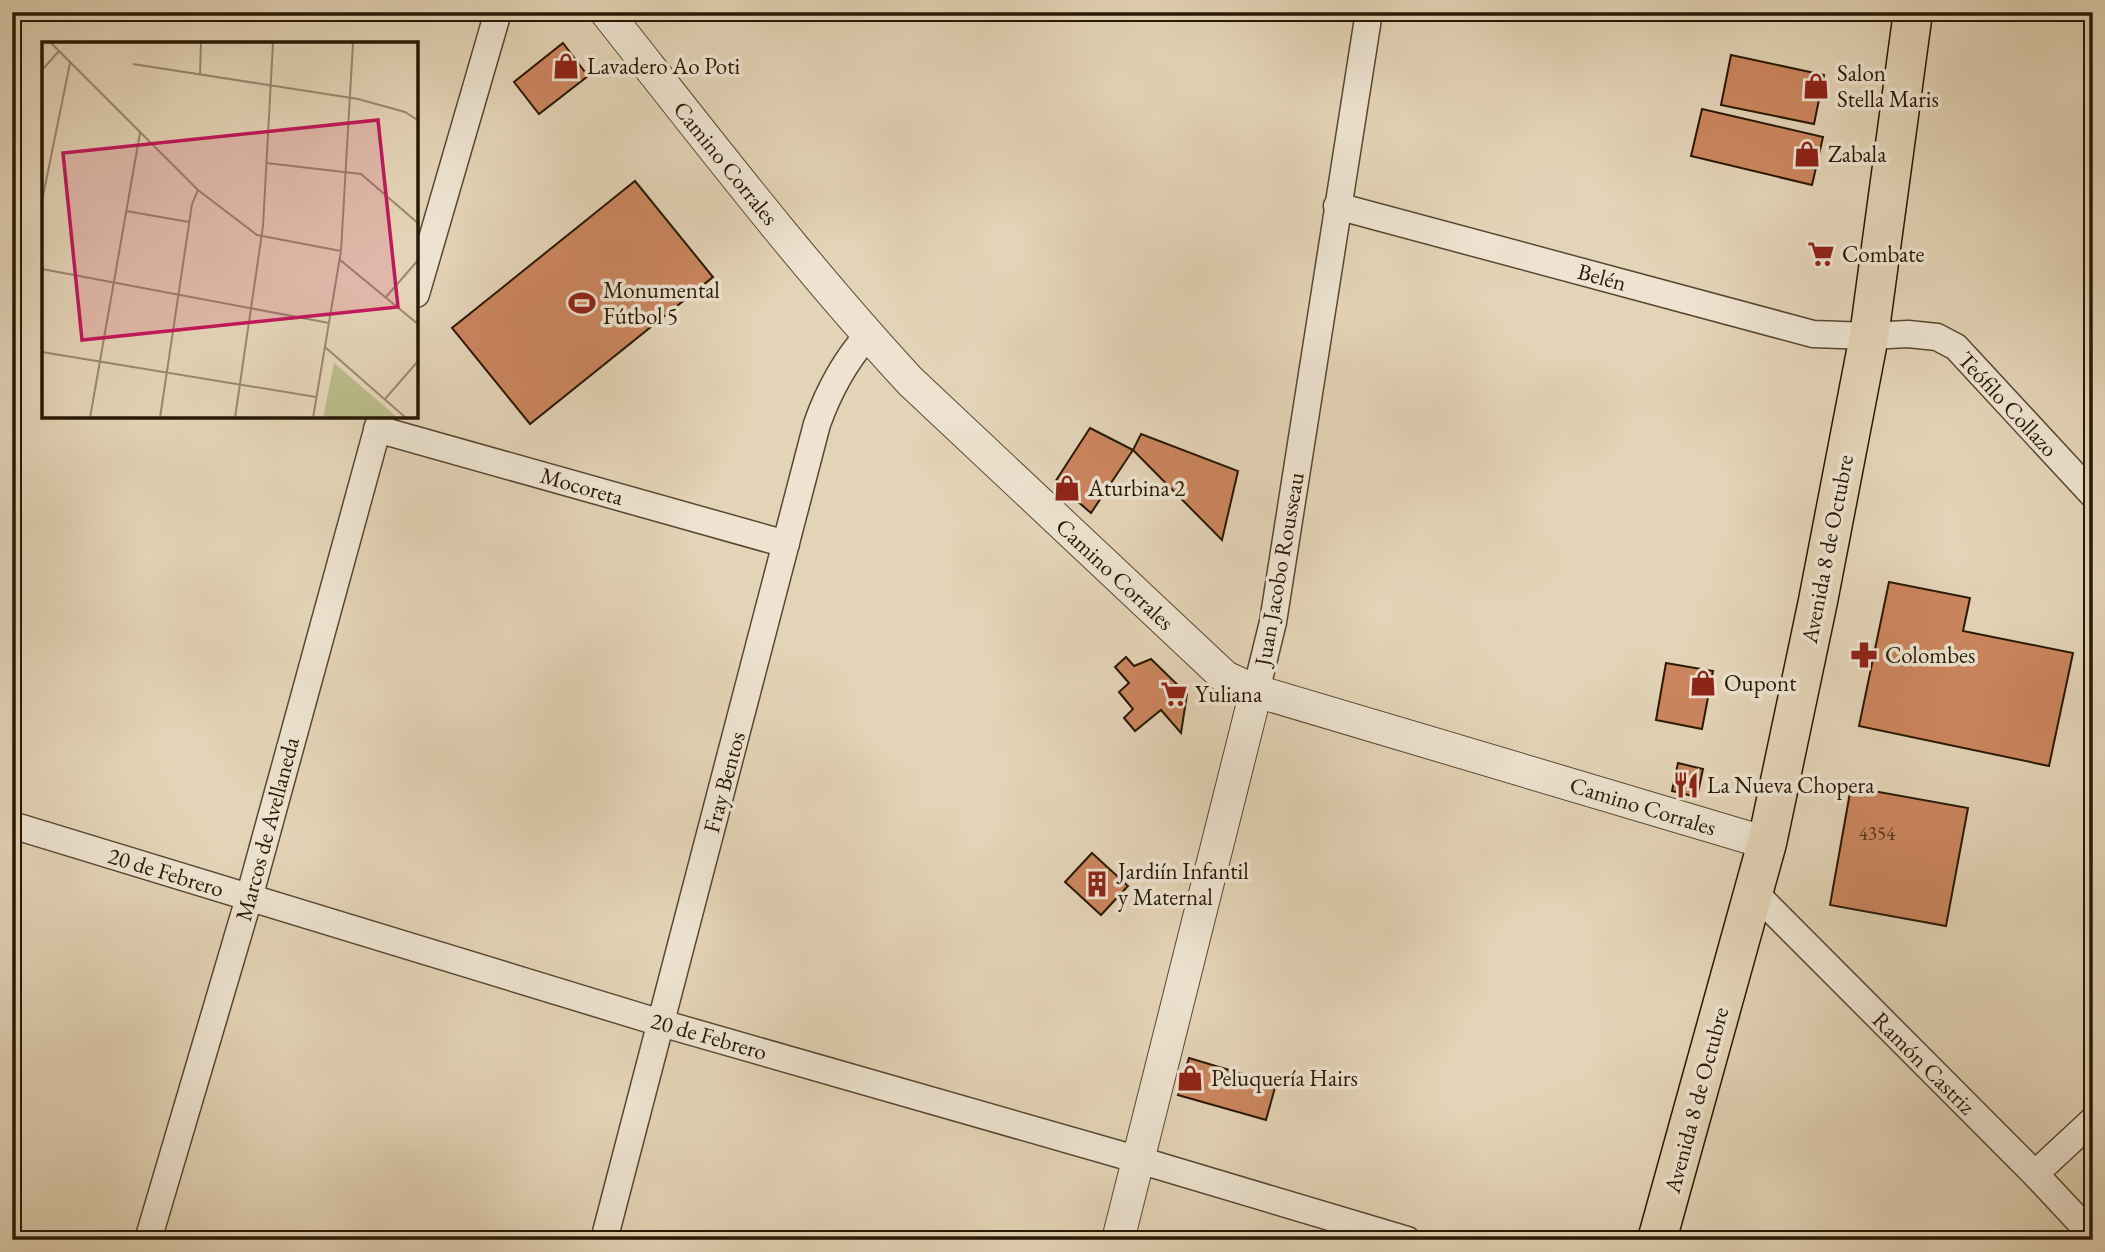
<svg xmlns="http://www.w3.org/2000/svg" width="2105" height="1252" viewBox="0 0 2105 1252" font-family="'EB Garamond',serif">
<style>
.building{fill:#cc865f;stroke:#281804;stroke-width:2}
.lines{fill:none;stroke-linecap:round;stroke-linejoin:round}
.minor-casing{stroke:#574731;stroke-width:29}
.tertiary-casing{stroke:#574731;stroke-width:34}
.primary-casing{stroke:#281804;stroke-width:41}
.minor{stroke:#ede3d0;stroke-width:26}
.tertiary{stroke:#ede3d0;stroke-width:32}
.primary{stroke:#e4d4b7;stroke-width:38}
.labels{text-anchor:middle;stroke-width:7;stroke-linejoin:round;paint-order:stroke}
.number-label{font-size:19px;fill:#51341b}
.poi-label{font-size:23px;fill:#281804;stroke:#ede3d0;text-anchor:start}
.street-label{font-size:23px;fill:#281804;stroke:#ede3d0}
.inset-road{fill:none;stroke:#99896f;stroke-width:2}
.view{fill:#c2185b;fill-opacity:0.15;stroke:#c2185b;stroke-width:3.5}
.inset-edge{fill:none;stroke:#281804;stroke-width:3.5}
</style>
<rect width="100%" height="100%" fill="#e4d4b7"/>
<filter id="stains"><feTurbulence type="fractalNoise" baseFrequency=".00286" numOctaves="4"/><feColorMatrix values="0 0 0 0 .2 0 0 0 0 .09 0 0 0 0 .02 0 0 0 .5 -.17"/></filter>
<radialGradient id="worn" r=".72"><stop offset=".6" stop-color="#630" stop-opacity="0"/><stop offset="1" stop-color="#630" stop-opacity=".3"/></radialGradient>
<path class="building" d="M 563,43 L 588,76 L 539,114 L 514,82 Z
M 1731,55 L 1824,75 L 1814,124 L 1721,105 Z
M 1702,109 L 1823,137 L 1812,185 L 1691,156 Z
M 635,181 L 713,277 L 530,424 L 452,328 Z
M 1090,428 L 1133,450 L 1091,513 L 1055,482 Z
M 1141,434 L 1238,471 L 1222,540 L 1133,450 Z
M 1889,582 L 1970,598 L 1963,631 L 2073,653 L 2049,766 L 1859,726 Z
M 1126,657 L 1134,666 L 1151,659 L 1187,694 L 1181,733 L 1161,710 L 1135,731 L 1124,718 L 1133,709 L 1119,692 L 1129,683 L 1115,667 Z
M 1666,663 L 1713,671 L 1702,729 L 1656,720 Z
M 1678,763 L 1703,769 L 1697,797 L 1672,791 Z
M 1851,787 L 1968,808 L 1946,926 L 1830,905 Z
M 1092,853 L 1128,886 L 1101,915 L 1065,882 Z
M 1189,1058 L 1276,1084 L 1266,1120 L 1178,1095 Z"/>
<g class="lines">
<g class="minor-casing">
<path id="minor" d="M 1337,206 L 1813,334 L 1869,336 L 1908,334 L 1937,337 L 1956,347 L 2093,495
M 416,294 L 498,12
M 377,429 L 786,544
M 1256,691 L 1273,622 L 1369,12
M 12,825 L 661,1023 L 1139,1160 L 1407,1240
M 1754,892 L 2035,1174 L 2093,1236
M 2035,1174 L 2093,1120
M 148,1240 L 249,898 L 381,416
M 604,1240 L 817,424 C 829,390 844,362 868,335"/>
</g>
<g class="tertiary-casing">
<path id="tertiary" d="M 606,12 C 705,137 802,264 910,381 L 1225,677 L 1256,691 L 1767,843
M 1118,1240 L 1256,691"/>
</g>
<g class="primary-casing">
<path id="primary" d="M 1657,1240 L 1767,843 L 1818,601 L 1869,336 L 1913,12"/>
</g>
<use href="#minor" class="minor"/>
<use href="#tertiary" class="tertiary"/>
<use href="#primary" class="primary"/>
</g>
<defs>
<g id="shop-bare" transform="scale(2.1)"><path d="M-5-2.5h2.3a2.7 3.5 0 0 1 5.4 0H5L5.5 6h-11ZM-1.5-2.5h3a1.5 2.3 0 0 0-3 0Z" fill="#8f2418" stroke="#ede3d0" stroke-width="2.5" paint-order="stroke"/></g>
<g id="supermarket-bare" transform="scale(2.1)"><path d="M-6-5.5h2.5l.6 2H6L4.5 2H-2.5L-4.4-4H-6ZM-1.5 3.2a1.3 1.3 0 1 0 .1 0ZM3 3.2a1.3 1.3 0 1 0 .1 0Z" fill="#8f2418" stroke="#ede3d0" stroke-width="2.5" paint-order="stroke"/></g>
<g id="stadium-bare" transform="scale(2.1)"><path d="M0-5a6.5 5 0 1 0 0 10a6.5 5 0 1 0 0-10ZM-3.5-1.8h7v3.6h-7Z" fill="#8f2418" stroke="#ede3d0" stroke-width="2.5" paint-order="stroke"/></g>
<g id="pharmacy-bare" transform="scale(2.1)"><path d="M-2-6h4v4h4v4h-4v4h-4v-4h-4v-4h4Z" fill="#8f2418" stroke="#ede3d0" stroke-width="2.5" paint-order="stroke"/></g>
<g id="restaurant-bare" transform="scale(2.1)"><path d="M-5-6h1v4h1v-4h1v4h1v-4h1v5L-1.5 .5V6h-2V.5L-5-1ZM5-6V6H3V1.5H1.5Q1.5-4 5-6Z" fill="#8f2418" stroke="#ede3d0" stroke-width="2.5" paint-order="stroke"/></g>
<g id="building-bare" transform="scale(2.1)"><path d="M-4-6H4V6H1V3H-1V6H-4ZM-2.5-4.3h1.7v1.8h-1.7ZM.8-4.3h1.7v1.8H.8ZM-2.5-1h1.7V.8h-1.7ZM.8-1h1.7V.8H.8Z" fill="#8f2418" stroke="#ede3d0" stroke-width="2.5" paint-order="stroke"/></g>
</defs>
<g fill-rule="evenodd">
<use href="#shop-bare" x="566" y="66"/>
<use href="#shop-bare" x="1816" y="86"/>
<use href="#shop-bare" x="1807" y="154"/>
<use href="#supermarket-bare" x="1821" y="254"/>
<use href="#stadium-bare" x="582" y="303"/>
<use href="#shop-bare" x="1067" y="488"/>
<use href="#pharmacy-bare" x="1864" y="655"/>
<use href="#shop-bare" x="1703" y="683"/>
<use href="#supermarket-bare" x="1174" y="694"/>
<use href="#restaurant-bare" x="1686" y="785"/>
<use href="#building-bare" x="1097" y="884"/>
<use href="#shop-bare" x="1190" y="1078"/>
</g>
<g class="labels">
<g class="number-label">
<text x="1877" y="840">4354</text>
</g>
<g class="poi-label">
<text x="587" y="74">Lavadero Ao Poti</text>
<text x="1837" y="81">Salon<tspan x="1837" dy="26">Stella Maris</tspan></text>
<text x="1828" y="162">Zabala</text>
<text x="1842" y="262">Combate</text>
<text x="603" y="298">Monumental<tspan x="603" dy="26">Fútbol 5</tspan></text>
<text x="1088" y="496">Aturbina 2</text>
<text x="1885" y="663">Colombes</text>
<text x="1724" y="691">Oupont</text>
<text x="1195" y="702">Yuliana</text>
<text x="1707" y="793">La Nueva Chopera</text>
<text x="1118" y="879">Jardiín Infantil<tspan x="1118" dy="26">y Maternal</tspan></text>
<text x="1211" y="1086">Peluquería Hairs</text>
</g>
<g class="street-label">
<text transform="translate(726 163) rotate(51)" y="8">Camino Corrales</text>
<text transform="translate(1602 277) rotate(15)" y="8">Belén</text>
<text transform="translate(2008 404) rotate(47)" y="8">Teófilo Collazo</text>
<text transform="translate(582 486) rotate(16)" y="8">Mocoreta</text>
<text transform="translate(1827 549) rotate(-79)" y="8">Avenida 8 de Octubre</text>
<text transform="translate(1279 569) rotate(-80)" y="8">Juan Jacobo Rousseau</text>
<text transform="translate(1115 574) rotate(43)" y="8">Camino Corrales</text>
<text transform="translate(724 782) rotate(-75)" y="8">Fray Bentos</text>
<text transform="translate(1643 806) rotate(17)" y="8">Camino Corrales</text>
<text transform="translate(267 829) rotate(-75)" y="8">Marcos de Avellaneda</text>
<text transform="translate(166 872) rotate(17)" y="8">20 de Febrero</text>
<text transform="translate(709 1036) rotate(16)" y="8">20 de Febrero</text>
<text transform="translate(1924 1063) rotate(45)" y="8">Ramón Castriz</text>
<text transform="translate(1696 1100) rotate(-75)" y="8">Avenida 8 de Octubre</text>
</g>
</g>
<g transform="translate(42 42)">
<rect width="376" height="376" fill="#e4d4b7"/>
<path d="M 292,321 L 356,376 L 281,376 Z" fill="#babb8a"/>
<path class="inset-road" d="M 9,1 L 156,148 L 215,193 L 299,209M 91,22 L 316,57 L 363,70 L 377,79M 0,28 L 17,9M 158,32 L 159,1M 224,121 L 319,132 L 377,182M 0,159 L 28,21M 84,169 L 147,180M 297,217 L 377,283M 0,227 L 287,281M 344,255 L 377,217M 283,305 L 364,376M 0,310 L 274,355M 343,357 L 377,318M 48,376 L 98,91M 118,376 L 150,162 L 156,148M 193,376 L 221,184 L 231,1M 271,376 L 299,209 L 311,1"/>
<path class="view" d="M 336,78 L 356,265 L 40,298 L 21,111 Z"/>
<rect width="376" height="376" class="inset-edge"/>
</g>
<rect width="2105" height="1252" fill="none" stroke="#e4d4b7" stroke-width="42"/>
<rect x="14" y="14" width="2077" height="1224" fill="none" stroke="#281804" stroke-width="3.5"/>
<rect x="21" y="21" width="2063" height="1210" fill="none" stroke="#281804" stroke-width="2"/>
<rect width="100%" height="100%" filter="url(#stains)"/>
<rect width="100%" height="100%" fill="url(#worn)"/>
</svg>
